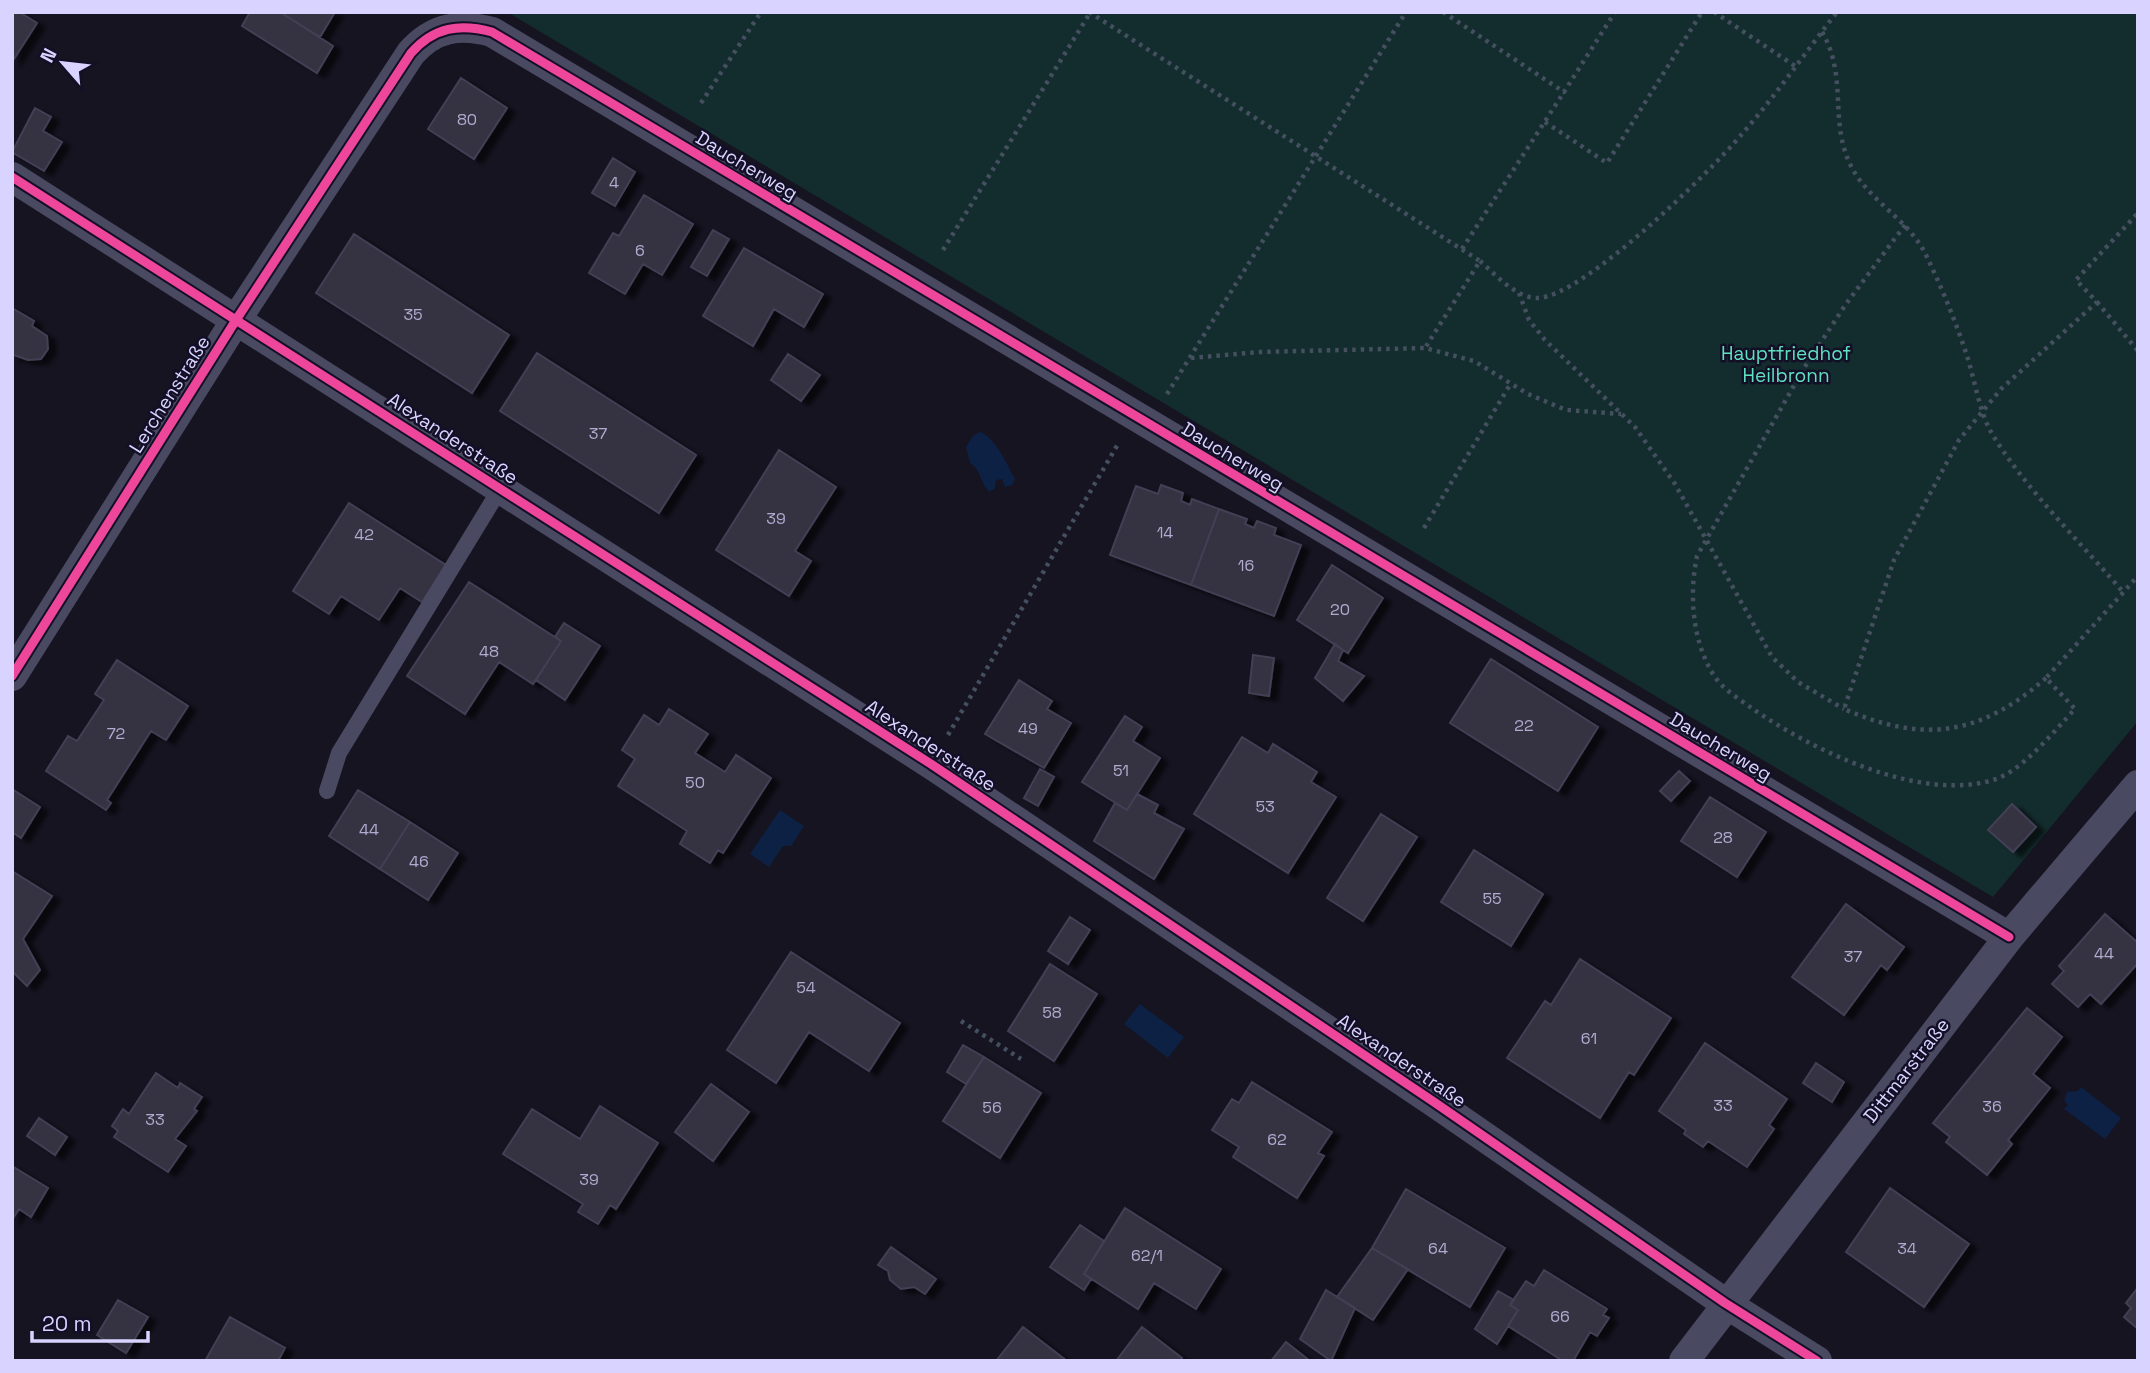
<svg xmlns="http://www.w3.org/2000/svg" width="2150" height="1373" viewBox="0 0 2150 1373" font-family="'Space Grotesk',sans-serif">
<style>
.green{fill:#132c2d}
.water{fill:#0d2144}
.building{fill:#343243;stroke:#433f54;stroke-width:2;filter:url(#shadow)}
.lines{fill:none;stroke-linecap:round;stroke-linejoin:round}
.path{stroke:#44505f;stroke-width:4.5;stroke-dasharray:3.5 5;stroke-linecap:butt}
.service{stroke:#4a4962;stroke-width:16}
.minor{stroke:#4a4962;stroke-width:30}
.cycleway-casing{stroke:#130f26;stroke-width:13}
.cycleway{stroke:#ed469a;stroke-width:9}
.labels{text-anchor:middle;stroke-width:5;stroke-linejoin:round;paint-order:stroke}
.number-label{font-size:16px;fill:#b0acd0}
.street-label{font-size:19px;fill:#d9d4ff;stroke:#130f26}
.park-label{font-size:19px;fill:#5fe0c0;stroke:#130f26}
</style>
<defs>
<filter id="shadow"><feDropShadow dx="8" dy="4.5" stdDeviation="2" flood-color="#0009"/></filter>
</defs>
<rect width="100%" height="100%" fill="#161421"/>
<path class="green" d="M 507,12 L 2138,12 L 2138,721 L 1993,897 Z"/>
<path class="water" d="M 980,432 C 996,438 1006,463 1015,479 L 1012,485 L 1005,487 L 1002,479 L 996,480 L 995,488 L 990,492 C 980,484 982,471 970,463 L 966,447 L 973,436 Z
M 780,810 L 804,826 L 791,846 L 783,846 L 769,867 L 750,854 Z
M 1140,1004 L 1184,1037 L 1168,1058 L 1124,1024 Z
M 2081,1087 L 2121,1118 L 2105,1139 L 2064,1109 L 2068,1105 L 2064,1100 L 2067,1092 L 2078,1091 Z"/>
<path class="building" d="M 12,12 L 19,12 L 37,23 L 12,62 Z
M 250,12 L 280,12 L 333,46 L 317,73 L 242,26 Z
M 280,12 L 335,12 L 320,37 Z
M 461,78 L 507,108 L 474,159 L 428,129 Z
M 35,108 L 51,117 L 43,131 L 62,142 L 44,171 L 12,152 Z
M 613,158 L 635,172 L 615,206 L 592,193 Z
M 644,195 L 693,224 L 662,275 L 643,264 L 625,294 L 589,273 L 613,233 L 619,236 Z
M 713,230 L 729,239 L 707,276 L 691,267 Z
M 354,234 L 509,335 L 472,393 L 316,293 Z
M 744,248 L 823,294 L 804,327 L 774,309 L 753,346 L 703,316 Z
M 12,308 L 34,321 L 32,326 L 47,336 L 48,349 L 41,359 L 28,360 L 14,355 L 12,358 Z
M 537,353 L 696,455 L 659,513 L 500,411 Z
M 788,354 L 820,375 L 801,401 L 771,380 Z
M 779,450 L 836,487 L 795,551 L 811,561 L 789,596 L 716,550 Z
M 1161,485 L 1183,493 L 1181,501 L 1190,505 L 1192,499 L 1219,509 L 1191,585 L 1110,555 L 1136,486 L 1158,494 Z
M 349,503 L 446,565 L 422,602 L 400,588 L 379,620 L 341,596 L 329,614 L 293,591 Z
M 1219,509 L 1247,519 L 1245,524 L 1254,528 L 1257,521 L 1276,528 L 1274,535 L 1301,545 L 1274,616 L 1191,585 Z
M 1332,565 L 1383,598 L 1348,653 L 1297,620 Z
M 469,582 L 561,641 L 533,684 L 499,662 L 465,714 L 407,676 Z
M 564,623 L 600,646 L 565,700 L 536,680 L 561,641 L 555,637 Z
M 1335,644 L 1343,650 L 1338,661 L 1364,676 L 1343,701 L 1315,678 Z
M 1253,655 L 1274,658 L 1269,696 L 1249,693 Z
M 1491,659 L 1598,727 L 1558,791 L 1450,723 Z
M 117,660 L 188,706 L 166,740 L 151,731 L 107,800 L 111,803 L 106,810 L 46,771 L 68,736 L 77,741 L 104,700 L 95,694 Z
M 1019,680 L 1052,701 L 1047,709 L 1071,723 L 1044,768 L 985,734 Z
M 669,709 L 708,734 L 695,753 L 725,772 L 736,755 L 771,778 L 723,853 L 718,850 L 710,863 L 680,844 L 687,831 L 618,786 L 635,759 L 622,750 L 644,715 L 659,725 Z
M 1125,716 L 1142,727 L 1133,741 L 1160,758 L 1127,810 L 1082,782 Z
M 1242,737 L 1268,753 L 1273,744 L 1317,772 L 1311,782 L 1336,797 L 1288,873 L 1194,814 Z
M 1040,769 L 1054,777 L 1038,806 L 1024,798 Z
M 1679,771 L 1690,781 L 1671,801 L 1660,791 Z
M 12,789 L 40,807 L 21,838 L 12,832 Z
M 358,790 L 410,822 L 380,869 L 329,836 Z
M 1137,794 L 1158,805 L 1154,813 L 1184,829 L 1154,879 L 1094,841 L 1115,803 L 1127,810 Z
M 1710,797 L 1766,832 L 1737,877 L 1681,841 Z
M 2012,804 L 2036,827 L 2013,852 L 1988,830 Z
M 1381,814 L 1417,837 L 1363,921 L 1327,898 Z
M 410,822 L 458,853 L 428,900 L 380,869 Z
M 1474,850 L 1543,894 L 1511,946 L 1441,902 Z
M 12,871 L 52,896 L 23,939 L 40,970 L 27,986 L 12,971 Z
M 1846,904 L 1904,947 L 1887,970 L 1881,965 L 1844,1015 L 1792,977 Z
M 2105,914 L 2138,943 L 2138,963 L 2101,1004 L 2090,994 L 2078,1007 L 2052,984 L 2064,971 L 2059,966 Z
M 1070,917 L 1090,930 L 1068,964 L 1048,951 Z
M 791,952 L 900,1023 L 869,1071 L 809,1032 L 776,1083 L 727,1050 Z
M 1580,959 L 1671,1018 L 1634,1075 L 1629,1072 L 1600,1118 L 1507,1058 L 1545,1001 L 1551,1005 Z
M 1050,964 L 1097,994 L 1054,1061 L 1008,1031 Z
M 2027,1008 L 2062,1037 L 2033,1074 L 2050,1088 L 2008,1140 L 2012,1144 L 1987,1175 L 1946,1142 L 1950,1137 L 1933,1123 Z
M 1705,1043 L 1787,1099 L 1769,1125 L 1774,1129 L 1747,1167 L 1708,1141 L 1703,1147 L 1684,1134 L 1686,1130 L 1659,1111 Z
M 963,1045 L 984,1057 L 966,1084 L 947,1072 Z
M 984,1057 L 1041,1093 L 1000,1158 L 943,1121 Z
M 1816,1063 L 1844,1082 L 1832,1102 L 1803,1083 Z
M 156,1073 L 178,1088 L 180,1083 L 202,1097 L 194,1109 L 197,1111 L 175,1139 L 186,1146 L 168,1172 L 114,1137 L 118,1131 L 112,1126 L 123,1109 L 129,1114 Z
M 1252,1082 L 1332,1132 L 1318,1153 L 1324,1156 L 1297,1198 L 1233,1157 L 1239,1147 L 1212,1130 L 1232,1099 L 1239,1103 Z
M 711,1084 L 749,1112 L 713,1161 L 675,1132 Z
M 600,1106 L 658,1143 L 616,1209 L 610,1205 L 598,1224 L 578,1212 L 583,1204 L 503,1154 L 532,1109 L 580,1139 Z
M 39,1118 L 67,1137 L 55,1155 L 27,1136 Z
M 12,1166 L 48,1188 L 31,1217 L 19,1209 L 12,1220 Z
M 1890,1188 L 1969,1244 L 1924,1307 L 1846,1252 Z
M 1406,1189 L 1505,1248 L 1470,1307 L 1372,1248 Z
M 1125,1208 L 1221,1269 L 1196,1309 L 1154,1283 L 1138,1309 L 1084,1274 Z
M 1080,1225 L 1104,1241 L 1084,1274 L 1091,1279 L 1084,1290 L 1050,1267 Z
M 891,1247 L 936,1279 L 925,1294 L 914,1287 L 901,1289 L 890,1280 L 888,1271 L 878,1265 Z
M 1372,1248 L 1408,1269 L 1373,1320 L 1337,1297 Z
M 1544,1270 L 1607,1309 L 1603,1315 L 1609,1318 L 1597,1336 L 1590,1332 L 1573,1361 L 1563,1361 L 1508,1326 L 1518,1310 L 1510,1305 L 1526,1281 L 1534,1286 Z
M 1326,1290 L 1355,1308 L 1331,1361 L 1300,1339 Z
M 2136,1290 L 2138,1292 L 2138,1329 L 2124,1317 L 2131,1308 L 2126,1303 Z
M 1498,1291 L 1514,1300 L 1510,1305 L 1518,1310 L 1497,1344 L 1475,1329 Z
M 118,1300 L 148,1317 L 126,1353 L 97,1335 Z
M 230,1317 L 285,1348 L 278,1361 L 205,1361 Z
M 1023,1327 L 1067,1361 L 996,1361 Z
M 1142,1327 L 1182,1358 L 1180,1361 L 1116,1361 Z
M 1286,1342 L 1310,1361 L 1271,1361 Z"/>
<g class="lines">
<path class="path" d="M 1089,12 L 1480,261 L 1425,348
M 1443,12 L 1564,92 L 1615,12
M 1714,12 L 1795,66
M 1822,32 C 1848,76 1829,120 1850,164 C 1867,200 1907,218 1925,253 C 1941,286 1956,322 1967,356 C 1975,381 1979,410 1991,432 C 2022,485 2082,544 2123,592
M 701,103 L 761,12
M 1545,122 L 1607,163 L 1702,12
M 1905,225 L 1846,304 L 1804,368 L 1697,556 C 1689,594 1692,640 1713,674 C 1722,689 1739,699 1753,709 C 1812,750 1922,804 1996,779 C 2023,770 2055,730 2075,709 L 2046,678 L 2138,576
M 1462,249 L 1564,92
M 943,250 L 1090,13
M 1480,261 C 1495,274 1516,298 1537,298 C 1582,298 1711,171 1742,134 C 1776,95 1805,53 1837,12
M 1519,293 L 1529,320 L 1545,340 L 1635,427 L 1675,484 L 1772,657 L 1798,682 L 1844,709
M 2097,302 L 2138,351
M 1191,358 L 1259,352 L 1425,348 L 1474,361 L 1528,394 L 1566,410 L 1621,414
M 1167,394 L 1406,12
M 1424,528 L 1511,383
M 2046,678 C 1981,735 1924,744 1844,709 L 1894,560 L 1959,440 L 2001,389 L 2097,302 L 2076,280 L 2138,213
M 948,735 L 1118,444
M 961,1021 L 1021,1059"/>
<path class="service" d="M 327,791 L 339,753 L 500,489"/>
<path class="minor" d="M 12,177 L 931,764 L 1434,1102 L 1725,1303 L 1817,1361
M 12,676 L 236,320 L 411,53 C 434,27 460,23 492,32 L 2009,937
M 1684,1361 L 2009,937 L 2138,785"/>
<g class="cycleway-casing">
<path id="cycleway" d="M 12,177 L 931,764 L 1434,1102 L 1725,1303 L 1817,1361
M 12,676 L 236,320 L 411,53 C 434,27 460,23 492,32 L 2009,937"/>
</g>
<use href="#cycleway" class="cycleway"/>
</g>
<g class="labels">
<g class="number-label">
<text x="467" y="125">80</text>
<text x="614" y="188">4</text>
<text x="640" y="256">6</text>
<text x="413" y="320">35</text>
<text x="598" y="439">37</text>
<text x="776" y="524">39</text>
<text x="1165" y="538">14</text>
<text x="364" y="540">42</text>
<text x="1246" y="571">16</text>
<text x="1340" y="615">20</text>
<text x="489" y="657">48</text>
<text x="1524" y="731">22</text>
<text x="1028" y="734">49</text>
<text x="116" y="739">72</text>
<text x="1121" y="776">51</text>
<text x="695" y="788">50</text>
<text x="1265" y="812">53</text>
<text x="369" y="835">44</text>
<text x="1723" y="843">28</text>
<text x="419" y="867">46</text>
<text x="1492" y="904">55</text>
<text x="2104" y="959">44</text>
<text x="1853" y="962">37</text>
<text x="806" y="993">54</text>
<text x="1052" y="1018">58</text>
<text x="1589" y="1044">61</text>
<text x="1723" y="1111">33</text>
<text x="1992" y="1112">36</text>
<text x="992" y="1113">56</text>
<text x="155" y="1125">33</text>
<text x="1277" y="1145">62</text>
<text x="589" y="1185">39</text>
<text x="1438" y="1254">64</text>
<text x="1907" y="1254">34</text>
<text x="1147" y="1261">62/1</text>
<text x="1560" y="1322">66</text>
</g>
<g class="street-label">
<text transform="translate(747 165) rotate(31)" y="7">Daucherweg</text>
<text transform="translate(169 394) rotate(-58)" y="7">Lerchenstraße</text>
<text transform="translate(453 438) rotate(33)" y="7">Alexanderstraße</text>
<text transform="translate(1233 456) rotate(31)" y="7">Daucherweg</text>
<text transform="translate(931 745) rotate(33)" y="7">Alexanderstraße</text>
<text transform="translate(1721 746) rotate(31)" y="7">Daucherweg</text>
<text transform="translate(1402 1060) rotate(34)" y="7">Alexanderstraße</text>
<text transform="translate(1906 1070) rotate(-52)" y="7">Dittmarstraße</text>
</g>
<g class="park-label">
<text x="1786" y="360">Hauptfriedhof<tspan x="1786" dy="22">Heilbronn</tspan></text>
</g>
</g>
<rect width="2150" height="1373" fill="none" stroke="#d9d4ff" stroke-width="28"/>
<g transform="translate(63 63) rotate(298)" stroke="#130f26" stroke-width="5" paint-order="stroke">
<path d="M0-5L12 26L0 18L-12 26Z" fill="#d9d4ff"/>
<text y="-10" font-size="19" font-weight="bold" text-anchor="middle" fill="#d9d4ff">N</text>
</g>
<path d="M32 1331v10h116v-10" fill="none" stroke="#d9d4ff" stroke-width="3.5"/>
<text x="42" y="1331" font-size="21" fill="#d9d4ff" stroke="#130f26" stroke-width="5" paint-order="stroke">20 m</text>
</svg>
